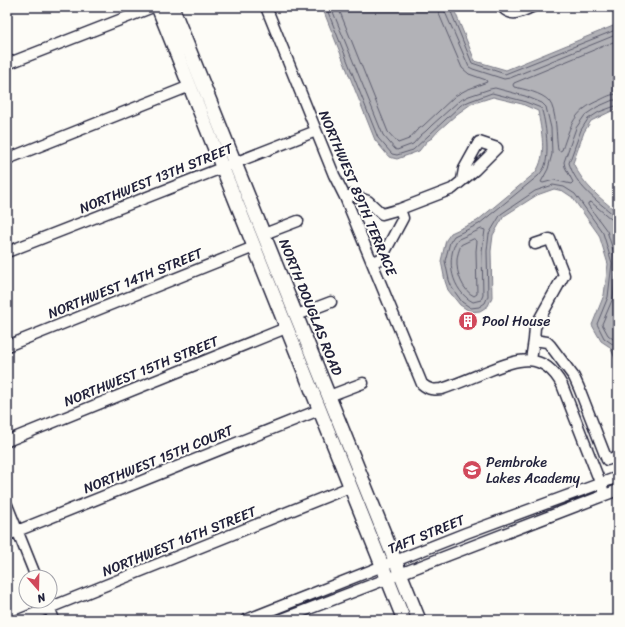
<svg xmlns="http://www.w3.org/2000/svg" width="625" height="627" viewBox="0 0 625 627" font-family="Sriracha,sans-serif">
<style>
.water{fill:#b2b2b7;stroke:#787885}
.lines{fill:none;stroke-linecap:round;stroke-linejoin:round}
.shore{stroke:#5c5c6d;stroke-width:1}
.minor-casing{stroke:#22223b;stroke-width:13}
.major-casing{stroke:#22223b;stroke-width:16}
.minor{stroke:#fdfcf7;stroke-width:10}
.major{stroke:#fdfcf7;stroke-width:13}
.labels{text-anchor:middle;stroke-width:4;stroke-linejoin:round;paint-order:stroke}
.street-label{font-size:14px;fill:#22223b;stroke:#fdfcf7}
.poi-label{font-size:14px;fill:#22223b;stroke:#fdfcf7;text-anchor:start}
</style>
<rect width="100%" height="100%" fill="#fdfcf7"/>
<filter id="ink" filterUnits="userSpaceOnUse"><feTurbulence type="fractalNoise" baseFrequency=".025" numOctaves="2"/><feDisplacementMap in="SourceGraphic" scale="8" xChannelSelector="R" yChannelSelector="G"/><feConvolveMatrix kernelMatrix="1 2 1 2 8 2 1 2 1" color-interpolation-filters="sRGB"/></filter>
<g filter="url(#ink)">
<path class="water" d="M 322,7 L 453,7 L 475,61 L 506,70 L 618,24 L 618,108 L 591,121 L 584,132 L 573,163 C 585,187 598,196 618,213 L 618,365 L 610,347 L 601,341 L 592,325 L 604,295 L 608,264 L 599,235 L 572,197 L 563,191 L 554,189 L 537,195 L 504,216 L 493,235 L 491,251 L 492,297 L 488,306 L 480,311 L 471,312 L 460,305 L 448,290 L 445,281 L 441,261 L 446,240 L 451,233 L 477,221 L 535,173 C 548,155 541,131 538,111 L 522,104 L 493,97 L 471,104 L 457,114 L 438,131 L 432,138 L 427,141 L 419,151 L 397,159 L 389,157 L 375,140 Z"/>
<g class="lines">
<path class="shore" d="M 326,7 L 378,138 L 392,154 L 397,155 L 413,150 L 461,105 L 470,101 L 492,93 L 523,101 L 541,108 C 546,121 550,156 544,168 C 542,171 540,174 538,176 L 479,224 L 454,236 L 450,242 L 445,261 L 449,280 L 452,288 L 462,302 L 471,308 L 479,307 L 485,303 L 488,296 L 487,251 L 489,234 L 501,214 L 535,191 L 553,185 L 564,187 L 575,194 L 603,233 L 612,263 L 608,297 L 597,324 L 604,338 L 614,345 L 618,355
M 331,7 L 383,135 L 395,149 L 397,150 L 413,144 L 421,135 L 426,131 L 432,125 L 459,101 L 469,96 L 490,89 L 495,88 L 525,96 L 542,103 L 546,107 L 551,128 L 552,154 L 548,169 L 541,182 L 543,183 L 554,180 L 571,184 L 573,182 L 565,167 L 564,162 L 576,128 L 585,115 L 597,107 L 613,100 L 618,100
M 338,7 L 388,132 L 398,143 L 409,139 L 417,130 L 423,126 L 455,96 L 466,90 L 487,82 L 486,80 L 469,74 L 462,68 L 439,14 L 438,7
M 444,7 L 445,12 L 469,67 L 473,69 L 504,79 L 510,78 L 618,34
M 449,7 L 472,63 L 505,74 L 618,29
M 618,40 L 514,83 L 513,85 L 514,87 C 524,89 542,93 549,101 C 557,110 556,138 558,150 L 560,151 L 562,150 C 571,125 573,111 600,100 C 606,97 611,94 618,94
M 618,105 L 599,112 L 588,119 L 581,130 L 569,163 C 576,186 596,200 614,215 L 618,216
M 618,221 L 611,219 L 591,202 L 588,203 L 588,205 L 607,231 L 617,263 L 613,298 L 602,324 L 608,335 L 618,343
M 482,229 L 485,230 L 482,251 L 483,295 L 481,300 L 473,302 C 452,291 445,260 457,240 Z
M 474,239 L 477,241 L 476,251 L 477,294 L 474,296 C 463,291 456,273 457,260 C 457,256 459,250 461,245 Z"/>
<g class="minor-casing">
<path id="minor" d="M 266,7 L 334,175 L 345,197 L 422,384 C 429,390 433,390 442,389 C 457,384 473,377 488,371 C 518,359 543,350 562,385 L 605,495
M 502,7 C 512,18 520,12 532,7
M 7,64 L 153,7
M 7,159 L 190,86
M 345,197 L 352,195 L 368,201 L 382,214 L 400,209 L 452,189 L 475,170 L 497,148 L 479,142 L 464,169 L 462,180
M 264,234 L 298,221
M 535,244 L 550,239 L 564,275 L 535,327 L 534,340 L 547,342 L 550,345 L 574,377 L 579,388 L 607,460 L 618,456
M 7,252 L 316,131
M 372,262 L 381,259 L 403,218 L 400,209
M 297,315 L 331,302
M 7,346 L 254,247
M 531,360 L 534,340
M 329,396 L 363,383
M 7,441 L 286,328
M 7,505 L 36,577
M 7,535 L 319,410
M 47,601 L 54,620
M 19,620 L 350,487
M 246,620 L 466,533 L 618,477
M 280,620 L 618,490"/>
</g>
<g class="major-casing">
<path id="major" d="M 158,7 L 404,620
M 172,7 L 419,620"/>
</g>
<use href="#minor" class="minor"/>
<use href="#major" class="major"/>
</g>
</g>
<defs>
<g id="building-disc" transform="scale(1)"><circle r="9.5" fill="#d1495b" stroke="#fdfcf7"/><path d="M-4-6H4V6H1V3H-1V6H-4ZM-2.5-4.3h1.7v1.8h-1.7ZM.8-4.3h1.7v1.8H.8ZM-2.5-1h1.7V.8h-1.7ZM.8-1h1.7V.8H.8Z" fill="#fff"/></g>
<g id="school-disc" transform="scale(1)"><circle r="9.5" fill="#d1495b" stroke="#fdfcf7"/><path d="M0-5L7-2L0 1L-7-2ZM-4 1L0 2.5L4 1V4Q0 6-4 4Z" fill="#fff"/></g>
</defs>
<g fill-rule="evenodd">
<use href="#building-disc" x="468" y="321"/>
<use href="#school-disc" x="472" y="470"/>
</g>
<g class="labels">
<g class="street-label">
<text transform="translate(156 178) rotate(-22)" y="5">NORTHWEST 13TH STREET</text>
<text transform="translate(358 193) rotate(67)" y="5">NORTHWEST 89TH TERRACE</text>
<text transform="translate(125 283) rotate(-22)" y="5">NORTHWEST 14TH STREET</text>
<text transform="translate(311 307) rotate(68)" y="5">NORTH DOUGLAS ROAD</text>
<text transform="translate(141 371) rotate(-22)" y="5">NORTHWEST 15TH STREET</text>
<text transform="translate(158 459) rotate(-22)" y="5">NORTHWEST 15TH COURT</text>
<text transform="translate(426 534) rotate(-22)" y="5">TAFT STREET</text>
<text transform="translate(179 541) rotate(-22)" y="5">NORTHWEST 16TH STREET</text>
</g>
<g class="poi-label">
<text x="482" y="326">Pool House</text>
<text x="486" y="467">Pembroke<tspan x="486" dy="16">Lakes Academy</tspan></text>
</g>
</g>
<rect width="625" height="627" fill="none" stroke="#fdfcf7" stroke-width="24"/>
<rect x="12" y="12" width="601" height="603" fill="none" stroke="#22223b" stroke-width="1.5" filter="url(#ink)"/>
<g transform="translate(38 589) rotate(160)"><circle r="19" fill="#fdfcf7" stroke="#a5a5ac"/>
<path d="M0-3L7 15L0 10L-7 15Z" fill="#d1495b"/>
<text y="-6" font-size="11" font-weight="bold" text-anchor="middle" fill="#22223b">N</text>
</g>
</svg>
